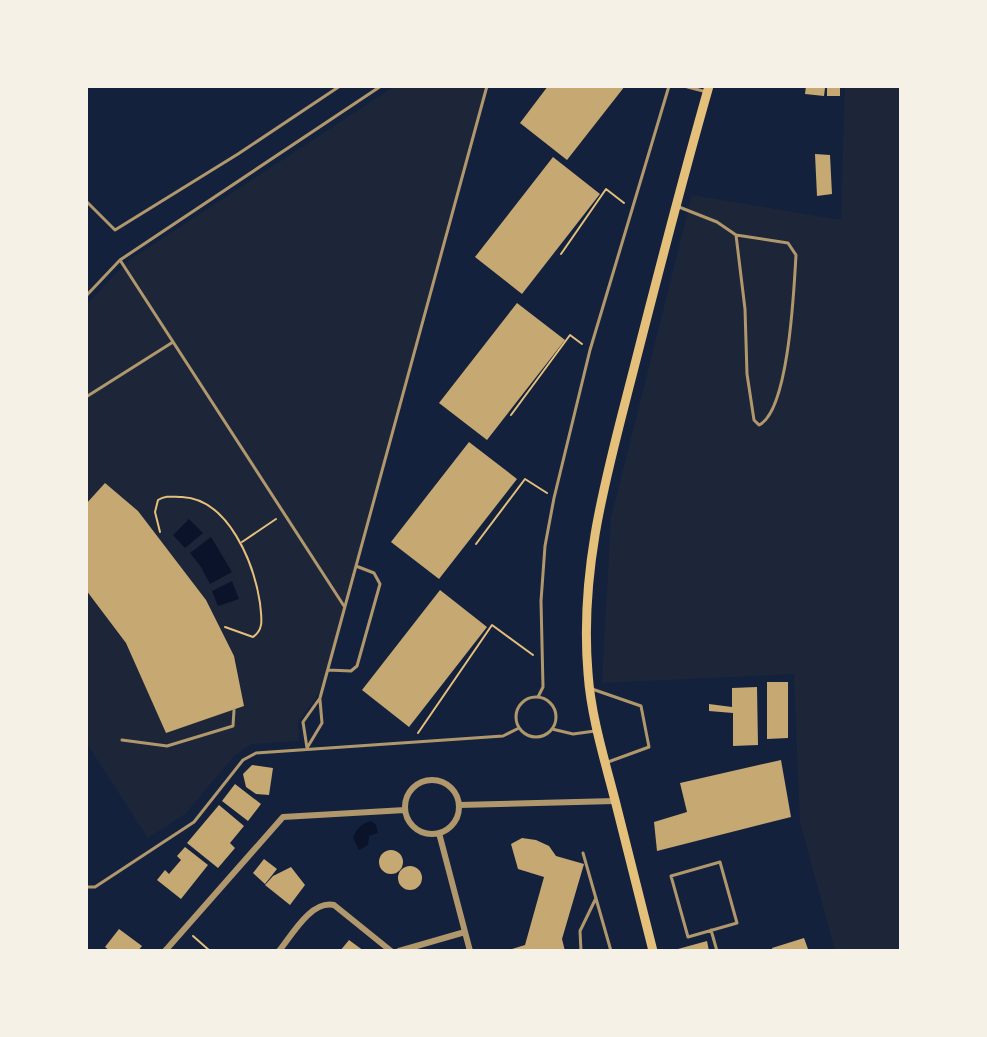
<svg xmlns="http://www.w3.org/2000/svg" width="987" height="1037" viewBox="0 0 987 1037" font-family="Ubuntu,sans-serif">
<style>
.green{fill:#1d2539}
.water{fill:#0b132b}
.building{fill:#c6a872}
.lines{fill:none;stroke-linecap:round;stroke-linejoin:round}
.path{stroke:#e5c07b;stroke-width:2}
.service{stroke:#b1986c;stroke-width:3}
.minor{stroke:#b1986c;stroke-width:6}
.primary{stroke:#e5c07b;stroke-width:9}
</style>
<rect width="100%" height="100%" fill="#14213d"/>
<path class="green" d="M 395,86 L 487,86 L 323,688 L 298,721 L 299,741 L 251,744 L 235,755 L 185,814 L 148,838 L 86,742 L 86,305 L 128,261 Z
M 845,86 L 901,86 L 901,951 L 835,951 L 800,822 L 794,674 L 602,683 L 611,518 L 692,195 L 841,220 Z"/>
<path class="water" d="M 189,519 L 203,533 L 185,548 L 173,535 Z
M 211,537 L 232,572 L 210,584 L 201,567 L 190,553 Z
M 232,581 L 239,599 L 218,606 L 212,591 Z
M 371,821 L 376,825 L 378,833 L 369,836 L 368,845 L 359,850 L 353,838 C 357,828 361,824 371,821 Z"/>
<path class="building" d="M 548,86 L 625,86 L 567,160 L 520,123 Z
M 806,86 L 825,88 L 824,96 L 805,94 Z
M 827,86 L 840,86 L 840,96 L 827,96 Z
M 815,154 L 830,155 L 832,194 L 817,196 Z
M 553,157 L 600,194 L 522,294 L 475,257 Z
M 517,303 L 565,340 L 487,440 L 439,403 Z
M 469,442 L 517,479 L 439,579 L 391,542 Z
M 105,483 L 138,511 L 206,600 L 234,656 L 244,706 L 166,733 L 126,643 L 86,590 L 86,504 Z
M 440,590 L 487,627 L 409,727 L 362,690 Z
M 767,682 L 788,682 L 788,738 L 767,739 Z
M 757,687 L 758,745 L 733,746 L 733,713 L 709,711 L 709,704 L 732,707 L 732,688 Z
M 781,760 L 791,817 L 657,851 L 654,822 L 687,812 L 680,783 Z
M 252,765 L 273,768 L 269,795 L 256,794 L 246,787 L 243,774 Z
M 235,784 L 261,804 L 248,821 L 222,801 Z
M 219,805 L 244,826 L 230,843 L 235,848 L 218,868 L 187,843 Z
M 522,838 L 536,840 L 549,846 L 556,856 L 584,864 L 562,939 L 565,951 L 506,951 L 525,945 L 544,877 L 518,869 L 511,844 Z
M 185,847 L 208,865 L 181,899 L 157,880 L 165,870 L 169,874 L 181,860 L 177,856 Z
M379 862a12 12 0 1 1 24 0a12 12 0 1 1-24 0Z
M 264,859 L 277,869 L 265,884 L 253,873 Z
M398 878a12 12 0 1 1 24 0a12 12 0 1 1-24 0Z
M 291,867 L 305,885 L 290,905 L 265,885 L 273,876 Z
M 119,929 L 142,946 L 138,951 L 110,951 L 105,947 Z
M 804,938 L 808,949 L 773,951 L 772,948 Z
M 349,940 L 364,951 L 340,951 Z
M 707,941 L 709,951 L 679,951 L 678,949 Z"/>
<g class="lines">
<path class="path" d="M 561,254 L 606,189 L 624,203
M 511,415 L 570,335 L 582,344
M 160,532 L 155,512 L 158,500 C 166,495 173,497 182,497 C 229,499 254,564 260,603 C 261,616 265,629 253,637 L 225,627
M 242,542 L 276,519
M 476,544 L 525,479 L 547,493
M 418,733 L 492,625 L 533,655
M 193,936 L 210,951"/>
<path class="service" d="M 684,86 L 703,91
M 86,201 L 115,230 L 238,154 L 340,86
M 679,207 L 717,222 L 736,235 L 788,243 L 796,255 C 794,288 789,411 759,425 L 754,420 L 747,374 L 745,309 L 736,235
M 120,260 L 344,606
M 86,296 L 120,260 L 381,86
M 86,397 L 173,342
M 328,670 L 351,671 L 357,666 L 380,584 L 374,573 L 356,566
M 592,689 L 641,706 L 649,747 L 608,762
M 538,697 L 543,687 L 541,601 L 545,546 L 554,498 L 590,350 L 669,86
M516 717a20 20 0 1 1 40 0a20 20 0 1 1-40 0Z
M 552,729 L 573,734 L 595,731
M 122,740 L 167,746 L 233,726 L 234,710
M 307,748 L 303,722 L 320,698 L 487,86
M 307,748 L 322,723 L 320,700
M 583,853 L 611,951
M 720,862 L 737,923 L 688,937 L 671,876 Z
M 86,887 L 95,887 L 194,822 L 243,760 L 256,753 L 503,736 L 519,728
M 711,930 L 717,951
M 581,951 L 580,931 L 596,898"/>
<path class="minor" d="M405 807a27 27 0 1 1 54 0a27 27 0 1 1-54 0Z
M 459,805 L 615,801
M 439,833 L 470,951
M 165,951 L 283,817 L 405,810
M 279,951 C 292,935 311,900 334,905 L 391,951
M 399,951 L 465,932"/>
<path class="primary" d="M 653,951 C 641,902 628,853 616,804 C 605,761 591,717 588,673 C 579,566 608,470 634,368 C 658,274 682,180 709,86"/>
</g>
<rect width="987" height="1037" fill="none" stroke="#f6f1e7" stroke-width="176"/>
</svg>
